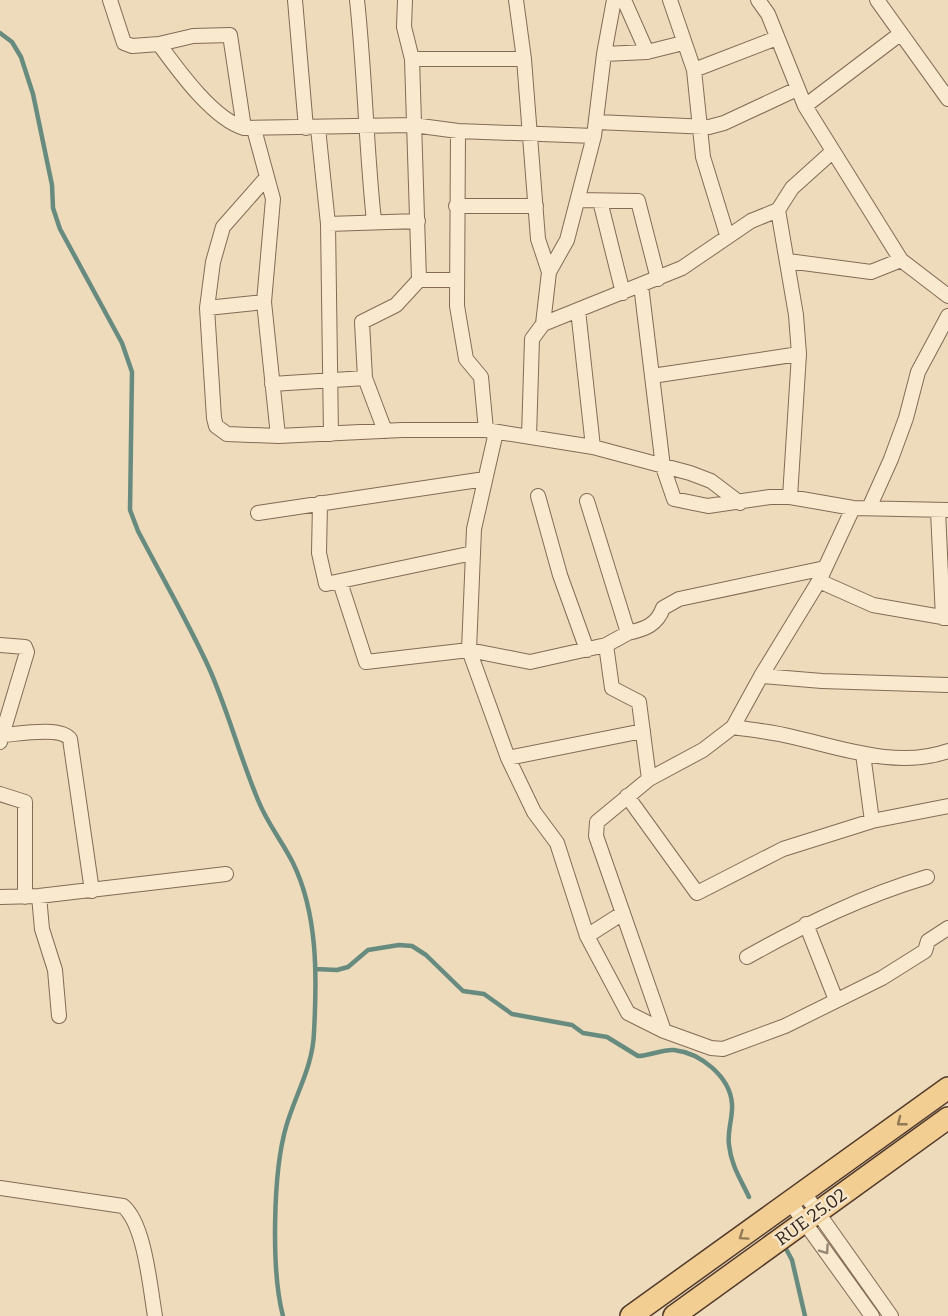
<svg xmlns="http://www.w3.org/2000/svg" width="948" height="1316" viewBox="0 0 948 1316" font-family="Bitter,serif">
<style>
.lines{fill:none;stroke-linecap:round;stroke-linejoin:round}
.stream{stroke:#688b80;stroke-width:4.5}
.street-casing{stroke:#846b56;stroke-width:16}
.primary-casing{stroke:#523a2b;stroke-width:24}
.street{stroke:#f8e9cf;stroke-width:14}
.primary{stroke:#f2ce92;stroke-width:21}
.oneway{stroke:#927a56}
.oneway2{stroke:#968775}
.labels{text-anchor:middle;stroke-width:5;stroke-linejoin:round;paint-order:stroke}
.street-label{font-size:18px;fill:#33251b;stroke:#f5e6cb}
</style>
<rect width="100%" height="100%" fill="#eddbbc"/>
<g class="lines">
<path class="stream" d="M 0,33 L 12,42 L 21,57 L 33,94 L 52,185 L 53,208 L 60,229 L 122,343 L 132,372 L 130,510 L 138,531 C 162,577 188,622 209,668 C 228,711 240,757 258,800 C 267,823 282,841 293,863 C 318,914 317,977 314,1032 C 313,1067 295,1095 286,1127 C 273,1172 271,1271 283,1316
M 316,969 L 337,970 L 348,967 L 368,950 L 399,945 L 412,946 L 426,955 L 463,991 L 484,994 L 512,1014 L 572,1025 L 583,1033 L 607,1037 L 638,1056 C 649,1056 663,1049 674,1050 C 700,1053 730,1076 732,1104 C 733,1118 727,1131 729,1145 C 731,1165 741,1180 749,1197
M 785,1247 L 792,1260 L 805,1316"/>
<g class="street-casing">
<path id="street" d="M 110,0 L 124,43 L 132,46 L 159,44 C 178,70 213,119 244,128 L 413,125 L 458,131 L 594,136
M 295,0 L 306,128
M 357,0 C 365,74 366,147 374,221
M 405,0 L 404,27 L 412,59 L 419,280
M 516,0 L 524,59 L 538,239 L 549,272
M 624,0 L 647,52
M 670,0 L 694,70 L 703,157 L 727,235
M 758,0 L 768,14 L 805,106 L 901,260 L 948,296
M 877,0 L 948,99
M 159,44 L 193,36 L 230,35 L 244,128
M 604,54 L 647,52 L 683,43
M 412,59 L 524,59
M 694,70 L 777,38
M 805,106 L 900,34
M 597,122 L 709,127 L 724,123 L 797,89
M 318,128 L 328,224 L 331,434
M 254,129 L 273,199 L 264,302 L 278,436
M 458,131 L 457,306 L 466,359 L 481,377 L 486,430
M 267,177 L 223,227 L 213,262 L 207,308 L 214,418 L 216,426 L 227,434 L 278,436 L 402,430 L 486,430 L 593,447 L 690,473 L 711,481 L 740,503
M 578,200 L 638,201 L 658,279
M 600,201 L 623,293
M 456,206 L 536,206
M 778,210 L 796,315 L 799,354 L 790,497
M 328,224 L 418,221
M 788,261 L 871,272 L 901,260
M 641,285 L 663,467 L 674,499 L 708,506 L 770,497 L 790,497 L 853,508 L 948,510
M 207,308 L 264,302
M 578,310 L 593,447
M 543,324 L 549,272 L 567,240 L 594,136 L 604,54 L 614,0
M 652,376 L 799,354
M 272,384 L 365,378
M 385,431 L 365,378 L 362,322 L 396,305 L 419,280 L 456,280
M 496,432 L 474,529 L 469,650 L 508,758 L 534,812 L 557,843 L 587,936 L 628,1013 L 664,1031 L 711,1048 L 723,1049 L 785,1026 L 882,978 L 925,951 L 928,941 L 948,928
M 529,437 L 532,339 L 543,324 L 682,268 L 751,221 L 778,210 L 792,188 L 832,152
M 538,496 L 560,575 L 587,650
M 587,501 L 628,633 L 606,645
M 320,503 L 319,553 L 326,584 L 473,553
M 869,508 L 891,459 L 906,418 L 918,372 L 948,316
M 938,511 L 943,618
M 258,513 L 485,479
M 819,581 L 873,605 L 948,618
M 340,582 L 366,662 L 469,650 L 530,662 L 606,645 L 612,688 L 639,702 L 649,779
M 628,633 C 645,629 657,625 663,608 L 679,599 L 825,568
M 0,645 L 25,647 L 27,652 L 0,742
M 761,676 L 822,681 L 948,685
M 733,727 C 753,730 773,732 793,737 C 842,748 897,769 948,751
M 3,735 C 18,734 61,726 70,739 L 92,891
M 863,754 L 872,821
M 508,758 L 643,731
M 0,794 L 25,802 L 25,897
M 627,796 L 697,893 L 783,849 L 872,821 L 948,806
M 39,896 L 42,929 L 55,970 L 59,1016
M 0,897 L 39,896 L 226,874
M 806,924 L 836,1000
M 587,936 L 623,913
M 747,957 C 806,924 863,896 927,877
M 664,1031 L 596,836 L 597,822 L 649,779 L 703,750 L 733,727 L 761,676 L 819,581 L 853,508
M 0,1188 L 123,1206 C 145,1224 150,1288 155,1316
M 804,1193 L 891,1316
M 790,1202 L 872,1316"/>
</g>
<g class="primary-casing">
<path id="primary" d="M 631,1316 L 948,1088
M 674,1316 L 948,1118"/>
</g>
<use href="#street" class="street"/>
<use href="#primary" class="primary"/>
</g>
<defs><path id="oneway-chevron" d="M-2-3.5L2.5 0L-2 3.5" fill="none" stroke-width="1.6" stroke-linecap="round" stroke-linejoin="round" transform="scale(1.5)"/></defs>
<g class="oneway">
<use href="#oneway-chevron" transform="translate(901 1122) rotate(142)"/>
<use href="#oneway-chevron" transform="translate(743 1236) rotate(145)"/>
</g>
<use class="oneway2" href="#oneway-chevron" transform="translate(825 1250) rotate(55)"/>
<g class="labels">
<g class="street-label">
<text transform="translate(811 1217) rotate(-36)" y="6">RUE 25.02</text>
</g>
</g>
</svg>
